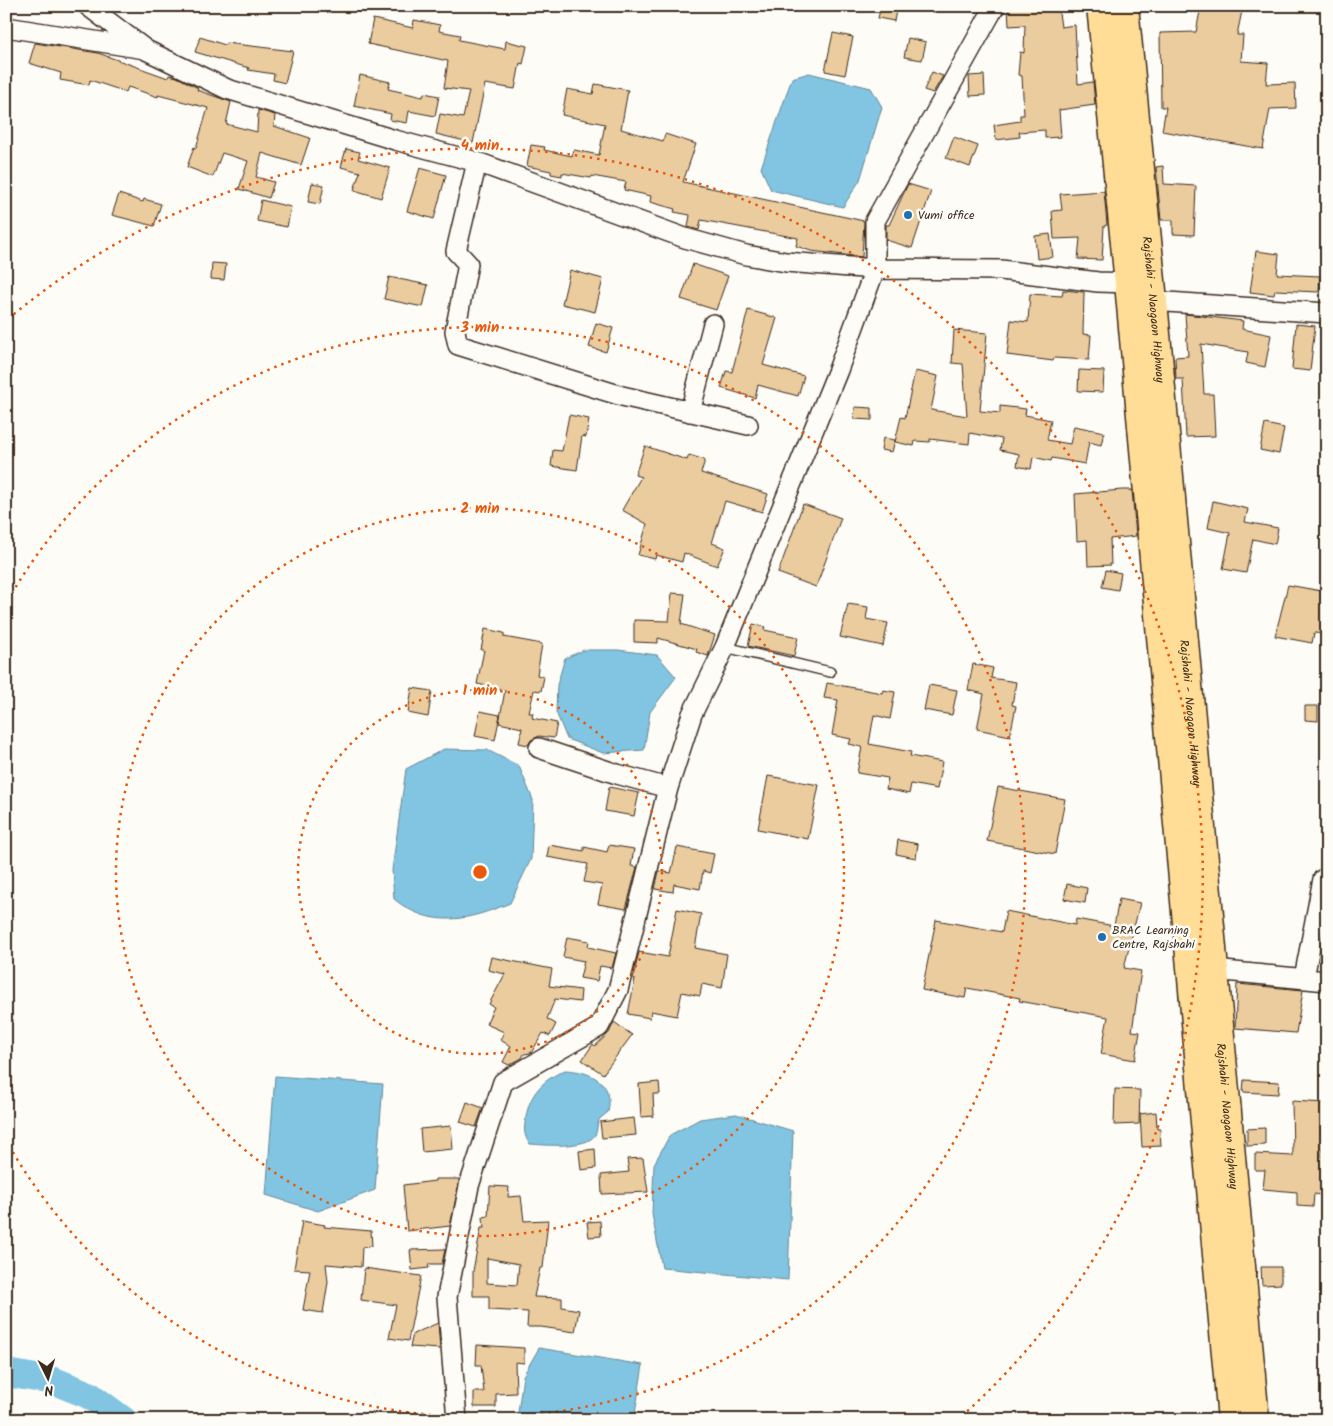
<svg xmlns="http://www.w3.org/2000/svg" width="1333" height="1426" viewBox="0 0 1333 1426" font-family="Kalam,sans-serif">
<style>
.water{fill:#81c5e2;stroke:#658794}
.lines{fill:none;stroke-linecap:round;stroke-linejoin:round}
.river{stroke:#81c5e2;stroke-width:28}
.building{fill:#ebcc9e;stroke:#3b2a1e;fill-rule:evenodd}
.service-casing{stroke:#3b2a1e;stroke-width:12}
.minor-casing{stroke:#3b2a1e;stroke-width:22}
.primary-casing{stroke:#3b2a1e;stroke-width:31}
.service{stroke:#fdfcf7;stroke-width:9}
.minor{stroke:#fdfcf7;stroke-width:19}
.primary{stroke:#ffdd96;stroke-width:28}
.ring{fill:none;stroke:#e8590c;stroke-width:2.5;stroke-dasharray:2.5 5}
.poi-dot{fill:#1f6fb2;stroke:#fdfcf7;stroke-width:2}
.labels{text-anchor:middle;stroke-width:5;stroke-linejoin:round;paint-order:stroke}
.poi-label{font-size:12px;fill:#3b2a1e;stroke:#fdfcf7;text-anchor:start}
.street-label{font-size:12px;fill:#3b2a1e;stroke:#fdfcf7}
.centre{fill:#e8590c;stroke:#fdfcf7;stroke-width:2.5}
.ring-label{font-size:15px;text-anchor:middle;font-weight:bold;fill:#e8590c;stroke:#fdfcf7;stroke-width:5;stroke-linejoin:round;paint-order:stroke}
</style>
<rect width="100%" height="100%" fill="#fdfcf7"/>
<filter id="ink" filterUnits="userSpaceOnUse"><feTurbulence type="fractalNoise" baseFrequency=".02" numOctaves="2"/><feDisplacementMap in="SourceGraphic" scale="10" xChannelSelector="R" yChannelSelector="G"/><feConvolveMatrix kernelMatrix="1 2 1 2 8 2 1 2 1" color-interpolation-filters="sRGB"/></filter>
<g filter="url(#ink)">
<path class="water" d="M 809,73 L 871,88 L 882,107 L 860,180 L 843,207 L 771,190 L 761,168 L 792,78 Z
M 584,650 L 618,650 L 657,655 L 676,677 L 650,712 L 644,750 L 603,753 L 567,739 L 556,712 L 557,685 L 565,658 Z
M 444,749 L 487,750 L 519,766 L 533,800 L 531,859 L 510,903 C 469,920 432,930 394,899 L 392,870 L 406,769 Z
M 565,1070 C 590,1071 615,1082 608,1112 C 605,1115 601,1117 599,1120 C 596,1125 598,1131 595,1135 C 586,1149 544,1145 530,1144 C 523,1135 524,1128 526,1117 C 530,1093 543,1080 565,1070 Z
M 275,1076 L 383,1084 L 375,1190 L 318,1211 L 266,1195 Z
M 736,1114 L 793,1131 L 788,1280 L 662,1268 L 652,1214 L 654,1164 L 670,1135 L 700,1119 Z
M 539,1348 L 643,1365 L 634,1420 L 517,1420 L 523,1376 Z"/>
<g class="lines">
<path class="river" d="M 6,1373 L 54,1381 L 89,1395 L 123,1420"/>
</g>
<path class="building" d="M 881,6 L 897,6 L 894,21 L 878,18 Z
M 1008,6 L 1058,6 L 1061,27 L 1075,25 L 1078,84 L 1093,82 L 1095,105 L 1059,110 L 1061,137 L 1045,138 L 1045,130 L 1019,132 L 1020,137 L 996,140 L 994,125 L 1020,121 L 1020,115 L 1024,115 L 1022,76 L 1018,75 L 1020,52 L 1024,53 L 1025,25 L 1009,26 Z
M 1201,6 L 1243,6 L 1237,35 L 1243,35 L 1241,61 L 1268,63 L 1266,84 L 1295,83 L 1296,108 L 1270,109 L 1263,149 L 1162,131 L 1166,107 L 1161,107 L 1160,33 L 1196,32 Z
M 373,19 L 413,28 L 414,20 L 440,25 L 439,31 L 460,35 L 459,40 L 505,49 L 506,41 L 527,46 L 523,64 L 520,63 L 515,89 L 485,84 L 473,143 L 436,134 L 440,114 L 463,118 L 469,91 L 444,88 L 448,61 L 368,44 Z
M 833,33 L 853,37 L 845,75 L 825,71 Z
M 200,37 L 225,45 L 226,43 L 293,51 L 285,83 L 273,80 L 274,74 L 248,70 L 249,68 L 195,52 Z
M 908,38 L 926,42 L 922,60 L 904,57 Z
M 35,43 L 98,53 L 168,78 L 169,75 L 177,77 L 198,88 L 197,90 L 231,102 L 226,124 L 257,132 L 258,110 L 275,115 L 274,126 L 310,138 L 301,165 L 262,153 L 256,177 L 274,182 L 269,198 L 239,189 L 248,161 L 222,153 L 213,177 L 187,167 L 194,147 L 196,148 L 208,108 L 158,95 L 158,97 L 128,87 L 126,92 L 90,80 L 89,85 L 60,80 L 61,73 L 29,63 Z
M 932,72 L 943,76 L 933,93 L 924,90 Z
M 360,75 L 390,82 L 388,89 L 423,97 L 424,93 L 439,96 L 435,116 L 409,111 L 407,123 L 390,120 L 391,114 L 354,106 Z
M 984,75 L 985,95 L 970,96 L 969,76 Z
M 595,84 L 628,90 L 621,129 L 663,141 L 665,134 L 696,144 L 683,182 L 864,221 L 862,257 L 811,251 L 796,246 L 798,238 L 701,220 L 699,230 L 688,227 L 690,215 L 674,212 L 675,209 L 650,202 L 651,196 L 624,190 L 626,182 L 592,176 L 591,178 L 562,173 L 562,176 L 551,174 L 551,171 L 527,166 L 531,145 L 545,147 L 544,150 L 572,156 L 574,150 L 599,155 L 605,124 L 562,115 L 567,89 L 593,94 Z
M 954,137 L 978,146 L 970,167 L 946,158 Z
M 346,149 L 360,152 L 358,159 L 390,168 L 381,198 L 354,190 L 360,172 L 341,167 Z
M 1163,166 L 1164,184 L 1196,186 L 1194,235 L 1173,234 L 1173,220 L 1161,220 L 1156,167 Z
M 420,168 L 446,175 L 434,219 L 407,211 Z
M 312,183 L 324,185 L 320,204 L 308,202 Z
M 908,184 L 931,191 L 912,248 L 886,240 L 886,225 L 889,225 Z
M 1104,191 L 1107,225 L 1104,226 L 1102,260 L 1078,259 L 1080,238 L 1054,239 L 1052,211 L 1062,210 L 1060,194 Z
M 119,194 L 143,202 L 144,199 L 161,204 L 154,226 L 112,215 Z
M 261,200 L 291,207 L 287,227 L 257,221 Z
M 1050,234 L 1053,257 L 1037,259 L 1035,236 Z
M 1256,251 L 1279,254 L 1277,274 L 1320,276 L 1319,292 L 1275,290 L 1274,295 L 1250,292 Z
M 212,263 L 226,264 L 224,280 L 211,279 Z
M 693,264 L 728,276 L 716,310 L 681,299 Z
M 570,270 L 603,279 L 595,312 L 562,304 Z
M 389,277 L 428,285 L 423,307 L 384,299 Z
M 1063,290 L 1084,292 L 1083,334 L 1091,335 L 1089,360 L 1054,358 L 1053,361 L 1007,355 L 1011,320 L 1028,322 L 1030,294 L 1062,296 Z
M 748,310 L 777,318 L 763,365 L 804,376 L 798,396 L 758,385 L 755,398 L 721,388 L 726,371 L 732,372 Z
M 1185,314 L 1243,321 L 1242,329 L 1271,335 L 1265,367 L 1246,363 L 1248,352 L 1201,344 L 1204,394 L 1213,394 L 1215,436 L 1186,437 L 1183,379 L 1176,379 L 1175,357 L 1188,356 Z
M 596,323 L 613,328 L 606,352 L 589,347 Z
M 1296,324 L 1315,326 L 1310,371 L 1292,369 Z
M 954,330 L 987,333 L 980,411 L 1000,413 L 1000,406 L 1026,409 L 1025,415 L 1051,420 L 1047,440 L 1070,444 L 1074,426 L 1104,432 L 1101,445 L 1089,442 L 1085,464 L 1052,458 L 1051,461 L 1033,457 L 1031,469 L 1017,466 L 1019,454 L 1000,450 L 1002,439 L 970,433 L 969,444 L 930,439 L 930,442 L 915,441 L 914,446 L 895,442 L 901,417 L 905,418 L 915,371 L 938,376 L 931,410 L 967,416 L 963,364 L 952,363 Z
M 1079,370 L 1104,371 L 1103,392 L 1078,391 Z
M 855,407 L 872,408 L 872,420 L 854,419 Z
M 569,415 L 589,419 L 586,437 L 582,436 L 577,470 L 551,466 L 553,450 L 562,451 Z
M 1265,424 L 1284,428 L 1279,454 L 1260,450 Z
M 883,438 L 895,440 L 892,452 L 881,450 Z
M 645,446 L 687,460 L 689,455 L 705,460 L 701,473 L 768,494 L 762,512 L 725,501 L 712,543 L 725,548 L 717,566 L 684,553 L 682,562 L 656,555 L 655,559 L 638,555 L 647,524 L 622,510 L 641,477 L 635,475 Z
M 1122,490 L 1132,490 L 1136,536 L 1110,539 L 1111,565 L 1088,566 L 1087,540 L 1077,541 L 1075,494 Z
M 1213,501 L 1248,509 L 1245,522 L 1278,528 L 1275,544 L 1253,539 L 1246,573 L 1223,569 L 1230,533 L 1208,528 Z
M 803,504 L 841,518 L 816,587 L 778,573 Z
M 1106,570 L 1121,573 L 1118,590 L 1102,587 Z
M 1288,585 L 1327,592 L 1327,634 L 1314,633 L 1312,643 L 1275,636 Z
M 672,593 L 685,594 L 681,624 L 715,635 L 708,656 L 696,652 L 697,649 L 658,638 L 658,643 L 634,642 L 634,620 L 669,621 Z
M 848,604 L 868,607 L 866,619 L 888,623 L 883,646 L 840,637 Z
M 753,624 L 765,627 L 764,630 L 798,637 L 794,656 L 748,646 Z
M 485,629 L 504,633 L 504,637 L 542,644 L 537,675 L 544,677 L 541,691 L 534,690 L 529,713 L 533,713 L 532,718 L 557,723 L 554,738 L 539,736 L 531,740 L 528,745 L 519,743 L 522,728 L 499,723 L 505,690 L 477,684 L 484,650 L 481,650 Z
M 973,664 L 993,668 L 991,678 L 1016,682 L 1012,705 L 1016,706 L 1010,736 L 977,729 L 984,694 L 968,690 Z
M 827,683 L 882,693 L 883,690 L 895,692 L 890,719 L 874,715 L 869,744 L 911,752 L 910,756 L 942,762 L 937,789 L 911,784 L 909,794 L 886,789 L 888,778 L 857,773 L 862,747 L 849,744 L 851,739 L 832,735 L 838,700 L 824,698 Z
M 929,685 L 957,690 L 952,715 L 924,710 Z
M 412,688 L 432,691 L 428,717 L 408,713 Z
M 1305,706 L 1318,706 L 1318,721 L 1305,720 Z
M 480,711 L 500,715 L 495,740 L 475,736 Z
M 768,776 L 819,785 L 808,839 L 758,829 Z
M 609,787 L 639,793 L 634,816 L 605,811 Z
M 998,787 L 1065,799 L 1055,854 L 987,841 Z
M 898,840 L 918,844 L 916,858 L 896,854 Z
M 549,845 L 584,851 L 584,847 L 607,852 L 609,845 L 634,849 L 631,866 L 637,867 L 626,909 L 598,904 L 602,885 L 584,882 L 588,864 L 547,857 Z
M 677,847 L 714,854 L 710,873 L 703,871 L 700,889 L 674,884 L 673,892 L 655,889 L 659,871 L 671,873 Z
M 1067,884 L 1087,888 L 1085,903 L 1064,899 Z
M 1119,899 L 1140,903 L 1124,968 L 1141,971 L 1132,1031 L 1140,1032 L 1135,1060 L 1101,1054 L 1108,1017 L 1019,1001 L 1020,998 L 967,988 L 965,998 L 922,990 L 936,920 L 1002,932 L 1006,911 L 1075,925 L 1076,919 L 1114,926 Z
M 677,909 L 701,914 L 695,948 L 727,954 L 722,988 L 702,984 L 700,996 L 682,992 L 677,1016 L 651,1011 L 650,1018 L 628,1014 L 635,979 L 633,978 L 639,952 L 668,957 Z
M 567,937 L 589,941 L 588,947 L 616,953 L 612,968 L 600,966 L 597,981 L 580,978 L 584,961 L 563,957 Z
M 491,957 L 552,969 L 549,986 L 581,990 L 580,1002 L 555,999 L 547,1019 L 556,1024 L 550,1036 L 543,1033 L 531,1053 L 524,1054 L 522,1058 L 509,1065 L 503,1062 L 511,1046 L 500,1040 L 504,1032 L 486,1024 L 494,1007 L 489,1004 L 505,974 L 488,970 Z
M 1237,984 L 1303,990 L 1296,1033 L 1235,1028 Z
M 614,1022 L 632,1035 L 603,1074 L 582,1060 L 593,1044 L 595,1046 L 609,1033 Z
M 1244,1080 L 1279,1082 L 1278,1094 L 1243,1092 Z
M 659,1082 L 660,1094 L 653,1094 L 654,1116 L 641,1117 L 639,1084 Z
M 1115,1089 L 1140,1090 L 1139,1124 L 1114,1125 Z
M 1292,1101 L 1325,1103 L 1322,1157 L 1327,1157 L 1327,1173 L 1323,1173 L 1321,1195 L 1314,1194 L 1313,1207 L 1297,1206 L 1297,1192 L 1263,1189 L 1265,1170 L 1255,1170 L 1255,1154 L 1293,1156 Z
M 467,1102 L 483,1108 L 476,1127 L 460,1122 Z
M 1156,1112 L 1157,1129 L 1160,1129 L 1161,1146 L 1142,1147 L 1140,1114 Z
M 634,1118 L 636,1135 L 602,1138 L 600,1122 Z
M 451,1126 L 453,1149 L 422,1152 L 420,1129 Z
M 1265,1128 L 1265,1145 L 1247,1146 L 1247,1129 Z
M 595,1149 L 596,1168 L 581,1170 L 579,1151 Z
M 643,1158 L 648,1192 L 602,1194 L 601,1175 L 629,1172 L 627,1159 Z
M 435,1179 L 460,1179 L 450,1226 L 407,1231 L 403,1185 L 435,1181 Z
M 490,1186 L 509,1187 L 508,1197 L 521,1196 L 524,1221 L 548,1220 L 543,1268 L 540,1268 L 534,1297 L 562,1298 L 562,1307 L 579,1310 L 575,1332 L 541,1327 L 527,1327 L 528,1312 L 489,1310 L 489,1296 L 473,1296 L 473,1271 L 481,1228 L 484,1228 L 483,1217 L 488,1216 ZM 487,1258 L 519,1264 L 517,1285 L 487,1283 Z
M 302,1221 L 325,1225 L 324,1227 L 371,1231 L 372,1246 L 362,1247 L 361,1267 L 326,1264 L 328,1282 L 323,1313 L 303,1310 L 310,1270 L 294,1269 Z
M 600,1221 L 601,1236 L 589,1237 L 587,1222 Z
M 445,1249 L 442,1264 L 428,1264 L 429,1268 L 412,1270 L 410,1250 Z
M 1261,1267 L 1281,1267 L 1281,1284 L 1262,1285 Z
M 364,1268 L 421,1276 L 408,1341 L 389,1338 L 396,1305 L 361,1300 Z
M 438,1323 L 440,1349 L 410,1347 L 413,1334 Z
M 477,1345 L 524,1348 L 524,1363 L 515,1362 L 516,1393 L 496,1394 L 496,1407 L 474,1407 L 474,1392 L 484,1392 L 481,1365 L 476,1365 Z"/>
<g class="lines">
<g class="service-casing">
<path id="service" d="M 725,647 L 830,672"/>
</g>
<g class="minor-casing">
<path id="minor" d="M 88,6 L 146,50 L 227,89 L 395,140 L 477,162 L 685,238 L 746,255 L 786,262 L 875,269 L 1001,270 L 1098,282 L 1129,283
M 6,27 L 145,49
M 477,162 L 456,251 L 468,264 L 455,331 L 458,345 L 622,396 L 748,425
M 1153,301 L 1327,313
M 690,412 L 713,324
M 539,748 L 617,774 L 668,788
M 1214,970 L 1327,981
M 1304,978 L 1323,879
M 457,1420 L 447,1297 L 469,1186 L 503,1082 L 599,1027 L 618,990 L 668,788 L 692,714 L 725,647 L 838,370 L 875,269 L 875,221 L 995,6"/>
</g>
<g class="primary-casing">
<g id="primary">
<path d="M 1101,6 L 1129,283 L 1232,1420"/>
<path id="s1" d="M 1124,6 L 1153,301 L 1255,1420"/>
</g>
</g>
<use href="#service" class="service"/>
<use href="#minor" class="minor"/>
<use href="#primary" class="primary"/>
</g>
</g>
<g class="ring">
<circle cx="480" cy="872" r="182"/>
<circle cx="480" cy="872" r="364"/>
<path d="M8 600A545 545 0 1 1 8 1144"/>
<path d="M8 319A727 727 0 0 1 962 1416"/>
</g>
<g class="poi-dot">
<circle cx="908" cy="215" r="5"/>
<circle cx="1102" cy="937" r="5"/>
</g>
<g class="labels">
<g class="poi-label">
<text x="918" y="219">Vumi office</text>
<text x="1112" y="934">BRAC Learning<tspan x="1112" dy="14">Centre, Rajshahi</tspan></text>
</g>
<g class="street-label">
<text dy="4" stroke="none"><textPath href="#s1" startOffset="305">Rajshahi - Naogaon Highway</textPath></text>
<text dy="4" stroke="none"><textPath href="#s1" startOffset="710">Rajshahi - Naogaon Highway</textPath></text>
<text dy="4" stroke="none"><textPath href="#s1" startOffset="1115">Rajshahi - Naogaon Highway</textPath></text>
</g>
</g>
<circle cx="480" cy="872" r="8" class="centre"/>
<g class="ring-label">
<text x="480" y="150">4 min</text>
<text x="480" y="332">3 min</text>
<text x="480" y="513">2 min</text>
<text x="480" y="695">1 min</text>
</g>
<rect width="1333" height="1426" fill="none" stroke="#fdfcf7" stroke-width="25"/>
<rect x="12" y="12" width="1308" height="1401" fill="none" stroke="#3b2a1e" stroke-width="2" filter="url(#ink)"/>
<g transform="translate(48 1378) rotate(175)" stroke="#fdfcf7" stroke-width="4" paint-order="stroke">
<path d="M0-4L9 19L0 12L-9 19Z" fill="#3b2a1e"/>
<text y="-8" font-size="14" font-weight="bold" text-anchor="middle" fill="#3b2a1e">N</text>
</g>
</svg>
